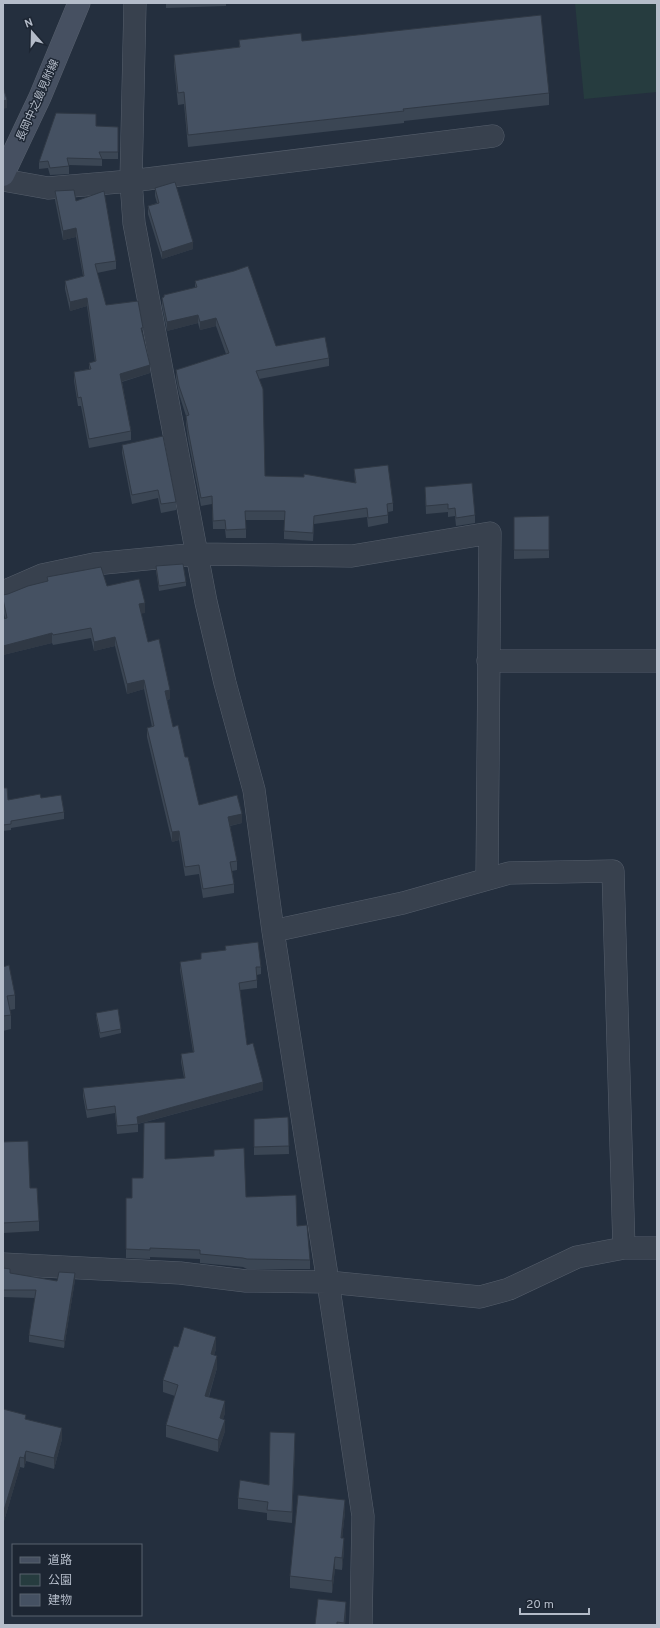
<svg xmlns="http://www.w3.org/2000/svg" width="660" height="1628" viewBox="0 0 660 1628" font-family="Overpass,'Noto Sans JP',sans-serif">
<style>
.green{fill:#263c3f}
.lines{fill:none;stroke-linecap:round;stroke-linejoin:round}
.minor-casing{stroke:#565f6c;stroke-width:23}
.secondary-casing{stroke:#565f6c;stroke-width:23}
.minor{stroke:#38414e;stroke-width:22}
.secondary{stroke:#465061;stroke-width:22}
.wall{fill:#3b4654}
.shaded-wall{fill:#303945}
.building{fill:#455162;stroke:#303945}
.labels{text-anchor:middle;stroke-width:3;stroke-linejoin:round;paint-order:stroke}
.street-label{font-size:11px;fill:#b4bcc9;stroke:#1d2633}
</style>
<rect width="100%" height="100%" fill="#242f3e"/>
<path class="green" d="M 575,3 L 657,3 L 657,92 L 584,99 Z"/>
<g class="lines">
<g class="minor-casing">
<path id="minor" d="M 135,3 L 131,181 L 134,223 L 206,602 L 225,683 L 254,790 L 273,931 L 328,1282 L 363,1516 L 361,1625
M 3,180 L 48,188 L 131,181 L 493,136
M 3,592 L 42,575 L 94,564 L 198,554 L 352,556 L 490,533 L 487,879
M 488,661 L 657,661
M 273,931 L 403,903 L 509,873 L 613,871 L 624,1248
M 3,1264 L 180,1273 L 246,1281 L 328,1282 L 480,1297 L 509,1289 L 577,1257 L 624,1248 L 657,1248"/>
</g>
<g class="secondary-casing">
<path id="secondary" d="M 3,175 L 40,97 L 79,3"/>
</g>
<use href="#minor" class="minor"/>
<use href="#secondary" class="secondary"/>
</g>
<path class="wall" d="M 166,3 L 226,3 L 226,6 L 166,8 Z
M 239,40 L 302,41 L 549,93 L 549,105 L 404,121 L 404,123 L 188,147 L 184,104 L 178,105 L 174,66 L 174,55 L 239,47 Z
M 96,126 L 118,127 L 118,159 L 102,159 L 102,166 L 69,165 L 69,174 L 50,175 L 48,168 L 39,169 L 39,162 Z
M 155,188 L 193,249 L 162,259 L 148,214 L 148,206 L 157,203 L 155,196 Z
M 55,191 L 76,201 L 116,261 L 116,269 L 97,273 L 106,305 L 143,335 L 150,373 L 122,382 L 131,431 L 131,440 L 89,448 L 81,406 L 78,406 L 74,381 L 74,372 L 89,369 L 89,363 L 95,362 L 87,306 L 70,311 L 65,289 L 65,281 L 83,276 L 76,237 L 63,240 L 55,200 Z
M 195,281 L 276,346 L 329,358 L 329,366 L 259,379 L 265,476 L 355,483 L 354,469 L 393,503 L 393,511 L 388,512 L 388,523 L 368,527 L 367,517 L 314,524 L 313,541 L 284,539 L 284,520 L 246,520 L 246,538 L 226,538 L 225,529 L 213,529 L 212,504 L 201,506 L 188,439 L 186,424 L 186,416 L 179,394 L 176,378 L 176,370 L 226,354 L 216,326 L 200,330 L 198,323 L 167,331 L 162,306 L 162,298 L 164,297 L 164,295 L 195,288 Z
M 122,445 L 176,502 L 176,510 L 161,513 L 158,498 L 132,504 L 122,453 Z
M 425,487 L 475,515 L 475,523 L 456,526 L 455,516 L 448,517 L 448,512 L 426,514 Z
M 514,517 L 549,550 L 549,558 L 514,559 Z
M 156,566 L 186,582 L 186,586 L 159,591 L 156,571 Z
M 47,577 L 107,586 L 145,613 L 141,613 L 148,642 L 170,699 L 167,700 L 173,727 L 185,757 L 199,805 L 242,823 L 230,826 L 237,861 L 237,870 L 232,871 L 234,884 L 234,893 L 203,898 L 199,874 L 185,876 L 179,840 L 172,842 L 147,737 L 147,728 L 152,727 L 144,689 L 127,694 L 115,646 L 94,651 L 91,638 L 53,645 L 52,643 L 3,655 L 3,619 L 5,619 L 3,608 L 3,595 L 8,594 L 47,582 Z
M 3,788 L 8,800 L 41,798 L 64,812 L 64,819 L 11,828 L 11,830 L 3,831 Z
M 225,946 L 261,967 L 261,974 L 257,975 L 257,988 L 240,990 L 247,1045 L 263,1090 L 138,1124 L 138,1132 L 117,1134 L 115,1113 L 87,1118 L 83,1096 L 83,1088 L 184,1078 L 181,1062 L 181,1054 L 193,1052 L 180,970 L 180,962 L 201,959 L 201,953 L 225,951 Z
M 3,967 L 15,995 L 15,1009 L 10,1010 L 11,1015 L 11,1029 L 3,1031 Z
M 96,1013 L 121,1029 L 121,1033 L 100,1038 L 96,1017 Z
M 288,1117 L 289,1154 L 254,1155 L 254,1119 Z
M 3,1142 L 30,1188 L 39,1221 L 39,1231 L 3,1233 Z
M 214,1150 L 246,1197 L 297,1226 L 310,1260 L 310,1269 L 247,1269 L 243,1267 L 200,1263 L 200,1259 L 150,1257 L 150,1259 L 126,1258 L 126,1198 L 132,1198 L 143,1178 L 165,1159 L 214,1156 Z
M 3,1268 L 10,1273 L 57,1281 L 75,1280 L 64,1348 L 29,1342 L 29,1335 L 35,1298 L 3,1297 Z
M 178,1347 L 216,1349 L 214,1355 L 217,1368 L 209,1397 L 225,1413 L 223,1419 L 225,1431 L 218,1452 L 166,1437 L 166,1425 L 175,1396 L 163,1392 L 163,1380 Z
M 3,1409 L 26,1419 L 62,1439 L 54,1469 L 26,1461 L 24,1468 L 20,1467 L 4,1521 L 3,1520 Z
M 295,1444 L 292,1523 L 267,1520 L 267,1513 L 238,1509 L 238,1498 L 269,1485 Z
M 345,1512 L 342,1538 L 344,1550 L 342,1570 L 335,1569 L 332,1593 L 290,1588 L 290,1576 Z
M 346,1610 L 345,1625 L 315,1625 Z"/>
<path class="shaded-wall" d="M 7,100 L 7,108 L 3,109 L 3,101 Z
M 76,228 L 76,237 L 63,240 L 63,231 Z
M 193,242 L 193,249 L 162,259 L 162,252 Z
M 87,298 L 87,306 L 70,311 L 70,302 Z
M 198,315 L 198,323 L 167,331 L 167,322 Z
M 216,318 L 216,326 L 200,330 L 200,322 Z
M 150,365 L 150,373 L 120,382 L 120,374 Z
M 145,603 L 145,613 L 139,614 L 139,604 Z
M 52,633 L 52,643 L 3,655 L 3,646 Z
M 115,637 L 115,646 L 94,651 L 94,642 Z
M 144,680 L 144,689 L 127,694 L 127,684 Z
M 170,690 L 170,699 L 165,700 L 165,691 Z
M 242,814 L 242,823 L 228,826 L 228,817 Z
M 179,831 L 179,840 L 172,842 L 172,832 Z
M 263,1082 L 263,1090 L 137,1124 L 137,1117 Z
M 75,1273 L 75,1280 L 64,1348 L 64,1341 Z
M 216,1337 L 216,1349 L 211,1366 L 211,1354 Z
M 217,1356 L 217,1368 L 205,1408 L 205,1396 Z
M 225,1401 L 225,1413 L 220,1430 L 220,1418 Z
M 225,1420 L 225,1431 L 218,1452 L 218,1440 Z
M 62,1428 L 62,1439 L 54,1469 L 54,1458 Z
M 295,1433 L 295,1444 L 292,1523 L 292,1512 Z
M 26,1451 L 26,1461 L 24,1468 L 24,1458 Z
M 20,1457 L 20,1467 L 4,1521 L 4,1510 Z
M 345,1500 L 345,1512 L 341,1550 L 341,1538 Z
M 344,1538 L 344,1550 L 342,1570 L 342,1558 Z
M 335,1557 L 335,1569 L 332,1593 L 332,1581 Z
M 346,1602 L 346,1610 L 345,1625 L 344,1625 Z"/>
<path class="building" d="M 541,15 L 549,93 L 403,109 L 404,111 L 188,135 L 184,92 L 178,93 L 174,55 L 240,47 L 239,40 L 301,33 L 302,41 Z
M 3,87 L 7,100 L 3,101 Z
M 56,113 L 96,114 L 96,126 L 118,127 L 118,152 L 99,152 L 102,159 L 67,158 L 69,166 L 50,168 L 48,161 L 39,162 Z
M 175,182 L 193,242 L 162,252 L 148,206 L 159,203 L 155,188 Z
M 74,190 L 76,201 L 104,191 L 116,261 L 95,264 L 106,305 L 138,301 L 143,328 L 141,328 L 150,365 L 120,374 L 131,431 L 89,439 L 81,397 L 78,398 L 74,372 L 91,369 L 89,363 L 96,361 L 87,298 L 70,302 L 65,281 L 84,276 L 76,228 L 63,231 L 55,191 Z
M 248,266 L 276,346 L 325,337 L 329,358 L 256,371 L 263,389 L 265,476 L 304,477 L 304,474 L 356,483 L 354,469 L 388,465 L 393,503 L 387,504 L 388,515 L 368,518 L 367,508 L 314,516 L 313,533 L 284,531 L 285,511 L 245,511 L 246,529 L 226,530 L 225,520 L 213,521 L 212,496 L 201,498 L 188,430 L 186,416 L 189,415 L 179,386 L 176,370 L 229,353 L 216,318 L 200,322 L 198,315 L 167,322 L 162,298 L 164,297 L 164,295 L 197,287 L 195,281 L 234,271 Z
M 163,436 L 176,502 L 161,504 L 158,490 L 132,495 L 122,445 Z
M 472,483 L 475,515 L 456,518 L 455,508 L 448,509 L 448,504 L 426,506 L 425,487 Z
M 549,516 L 549,550 L 514,550 L 514,517 Z
M 183,564 L 186,582 L 159,586 L 156,566 Z
M 101,567 L 107,586 L 139,579 L 145,603 L 139,604 L 148,642 L 159,639 L 170,690 L 165,691 L 173,727 L 178,725 L 185,757 L 188,757 L 199,805 L 237,795 L 242,814 L 228,817 L 237,861 L 230,862 L 234,884 L 203,889 L 199,865 L 185,867 L 179,831 L 172,832 L 147,728 L 154,726 L 144,680 L 127,684 L 115,637 L 94,642 L 91,628 L 53,635 L 52,633 L 3,646 L 3,619 L 7,618 L 3,599 L 3,595 L 8,594 L 28,586 L 48,581 L 47,577 Z
M 3,788 L 7,788 L 8,800 L 40,794 L 41,798 L 61,795 L 64,812 L 11,821 L 11,824 L 3,825 Z
M 258,942 L 261,967 L 256,967 L 257,980 L 239,983 L 247,1045 L 253,1043 L 263,1082 L 137,1117 L 138,1124 L 117,1126 L 115,1106 L 87,1110 L 83,1088 L 185,1078 L 181,1054 L 194,1052 L 180,962 L 201,959 L 201,953 L 226,950 L 225,946 Z
M 9,965 L 15,995 L 7,996 L 11,1015 L 3,1016 L 3,967 Z
M 118,1009 L 121,1029 L 100,1033 L 96,1013 Z
M 288,1117 L 289,1146 L 254,1147 L 254,1119 Z
M 165,1122 L 165,1159 L 214,1156 L 214,1150 L 244,1148 L 246,1197 L 296,1195 L 297,1226 L 307,1225 L 310,1260 L 247,1259 L 243,1258 L 200,1254 L 200,1250 L 150,1248 L 150,1250 L 126,1249 L 126,1198 L 132,1198 L 132,1178 L 143,1178 L 144,1123 Z
M 28,1141 L 30,1188 L 37,1188 L 39,1221 L 3,1223 L 3,1142 Z
M 3,1268 L 10,1269 L 10,1273 L 57,1281 L 59,1272 L 75,1273 L 64,1341 L 29,1335 L 36,1290 L 3,1290 Z
M 184,1327 L 216,1337 L 211,1354 L 217,1356 L 205,1396 L 225,1401 L 220,1418 L 225,1420 L 218,1440 L 166,1425 L 178,1385 L 163,1380 L 174,1346 L 178,1347 Z
M 3,1409 L 26,1415 L 25,1419 L 62,1428 L 54,1458 L 26,1451 L 24,1458 L 20,1457 L 4,1510 L 3,1510 Z
M 270,1432 L 295,1433 L 292,1512 L 267,1510 L 268,1502 L 238,1498 L 240,1480 L 269,1485 Z
M 298,1495 L 345,1500 L 341,1538 L 344,1538 L 342,1558 L 335,1557 L 332,1581 L 290,1576 Z
M 318,1599 L 346,1602 L 344,1623 L 337,1622 L 337,1625 L 315,1625 Z"/>
<g class="labels">
<g class="street-label">
<text transform="translate(37 100) rotate(-66)" y="4">長岡中之島見附線</text>
</g>
</g>
<rect width="660" height="1628" fill="none" stroke="#b4bcc9" stroke-width="8"/>
<rect x="12" y="1544" width="130" height="72" fill="#1d2633" stroke="#59626f"/>
<rect x="20" y="1557" width="20" height="6" fill="#465061" stroke="#59626f"/>
<text x="48" y="1564" font-size="12" fill="#b4bcc9">道路</text>
<rect x="20" y="1574" width="20" height="12" fill="#263c3f" stroke="#59626f"/>
<text x="48" y="1584" font-size="12" fill="#b4bcc9">公園</text>
<rect x="20" y="1594" width="20" height="12" fill="#455162" stroke="#59626f"/>
<text x="48" y="1604" font-size="12" fill="#b4bcc9">建物</text>
<g transform="translate(32 32) rotate(340)" stroke="#1d2633" stroke-width="3" paint-order="stroke">
<path d="M0-3L7 15L0 10L-7 15Z" fill="#b4bcc9"/>
<text y="-6" font-size="11" font-weight="bold" text-anchor="middle" fill="#b4bcc9">N</text>
</g>
<path d="M520 1608v6h69v-6" fill="none" stroke="#b4bcc9" stroke-width="2"/>
<text x="526" y="1608" font-size="12" fill="#b4bcc9" stroke="#1d2633" stroke-width="3" paint-order="stroke">20 m</text>
</svg>
